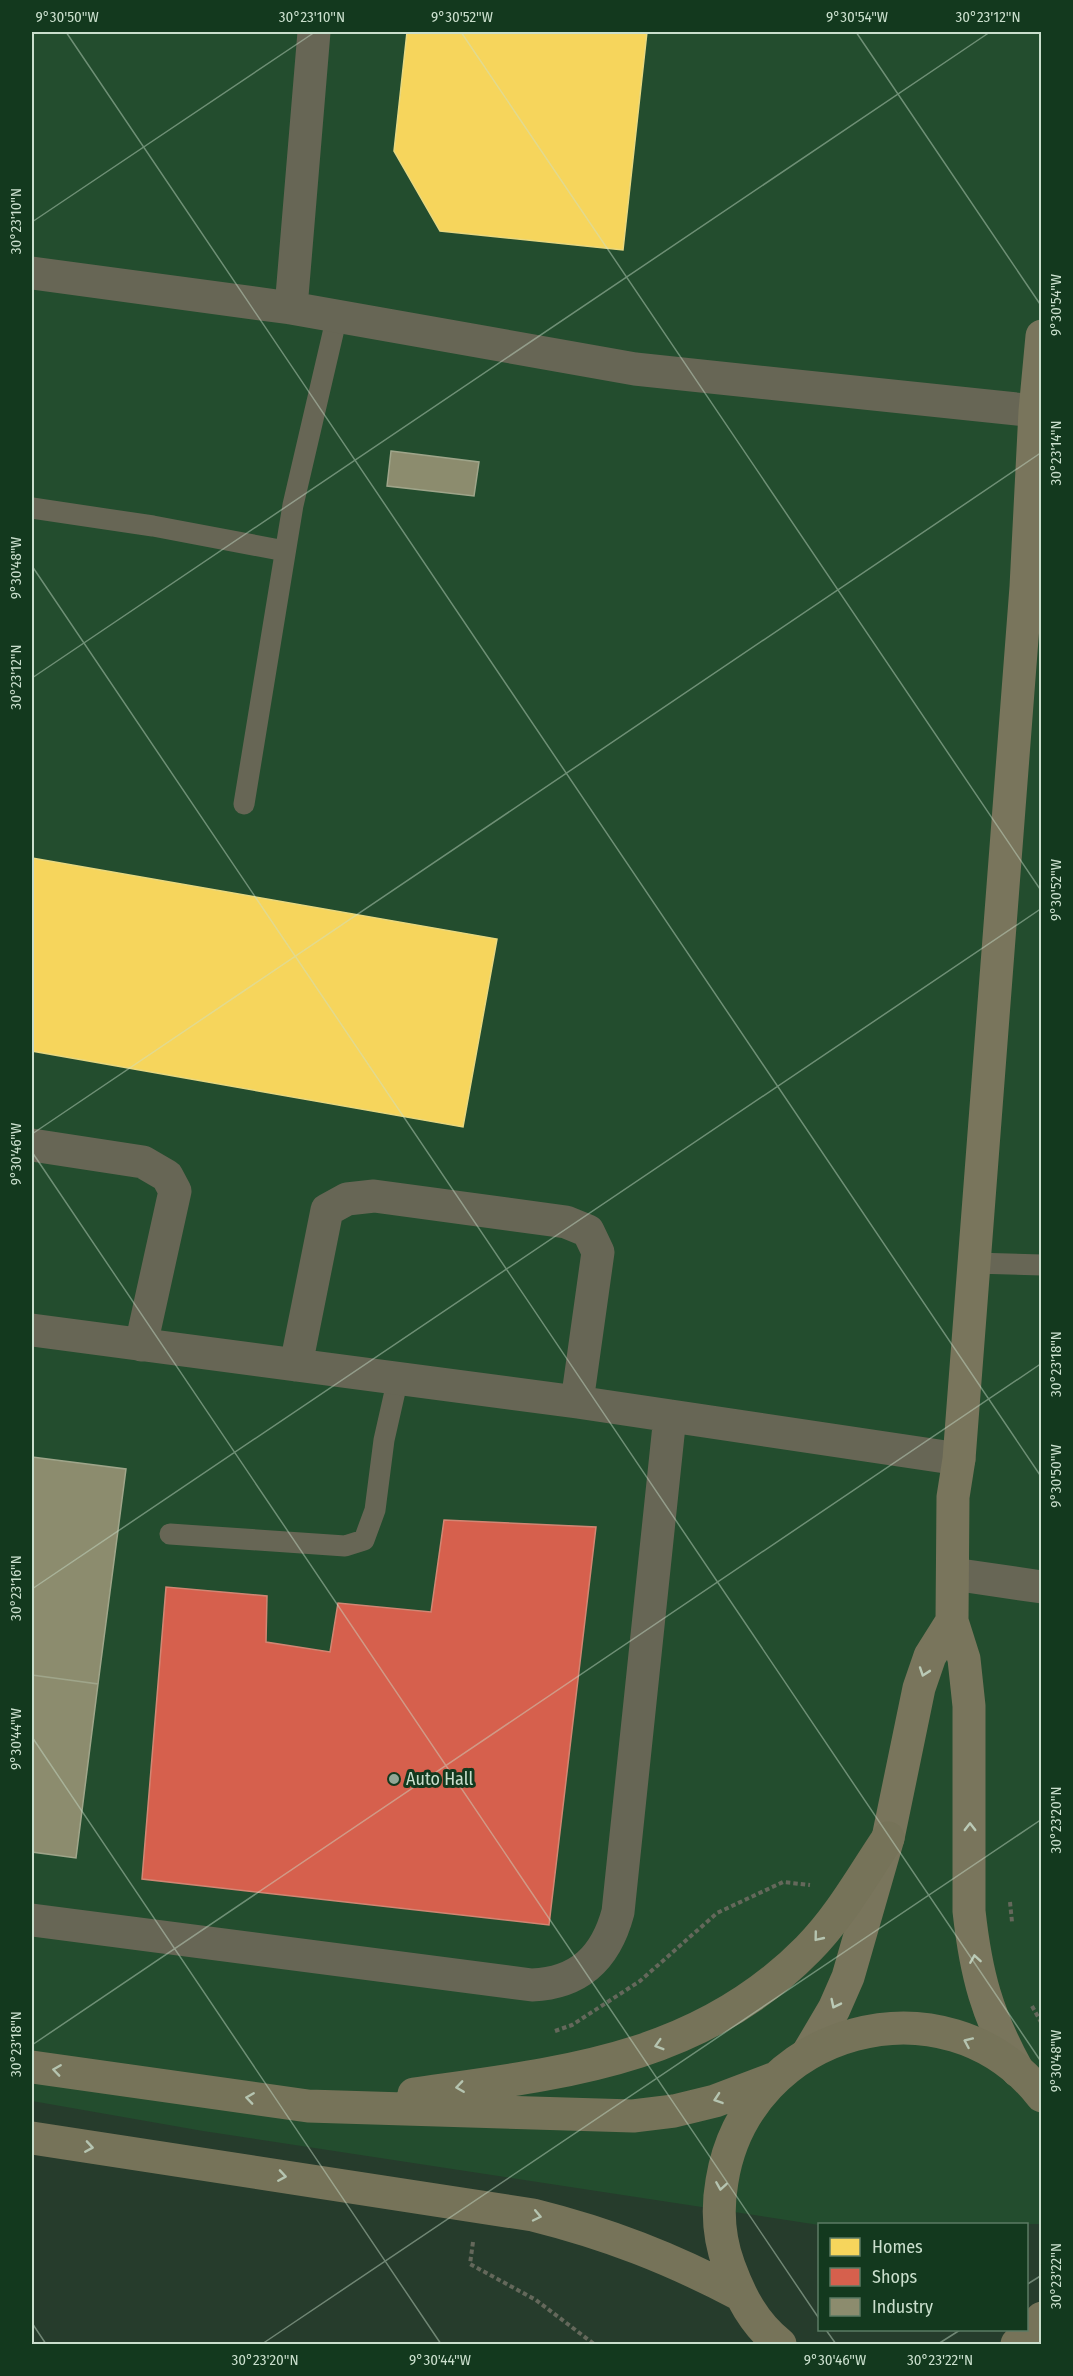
<svg xmlns="http://www.w3.org/2000/svg" width="1073" height="2376" viewBox="0 0 1073 2376" font-family="'Fira Sans Condensed',sans-serif">
<style>
.built{fill:#234d2e}
.homes{fill:#f6d55c;stroke:#e9d87e;stroke-width:1.5}
.shops{fill:#d6604d;stroke:#d28673;stroke-width:1.5}
.industry{fill:#8c8c6e;stroke:#9fa58a;stroke-width:1.5}
.lines{fill:none;stroke-linecap:round;stroke-linejoin:round}
.path{stroke:#64685b;stroke-width:4;stroke-dasharray:4.5 3;stroke-linecap:butt}
.service{stroke:#676655;stroke-width:21}
.minor{stroke:#676655;stroke-width:33}
.primary{stroke:#79755c;stroke-width:33}
.trunk{stroke:#767359;stroke-width:33}
.oneway{stroke:#bacab6}
.oneway2{stroke:#b5c4b0}
.ticks{fill:none;stroke:#cadfcd;stroke-width:1.5;stroke-opacity:0.45}
.poi-dot{fill:#91a695;stroke:#13391e;stroke-width:2}
.labels{text-anchor:middle;stroke-width:6;stroke-linejoin:round;paint-order:stroke}
.poi-label{font-size:18px;fill:#cadfcd;stroke:#13391e;text-anchor:start}
.neatline{fill:none;stroke:#cadfcd;stroke-width:2}
.ticks-label{font-size:15px;text-anchor:middle;fill:#cadfcd}
</style>
<rect width="100%" height="100%" fill="#263c2c"/>
<path class="built" d="M 32,32 L 1041,32 L 1041,2224 L 819,2225 L 203,2131 L 32,2101 Z"/>
<path class="homes" d="M 407,32 L 647,32 L 623,250 L 440,231 L 394,151 Z
M 32,858 L 497,939 L 463,1127 L 32,1051 Z"/>
<path class="shops" d="M 444,1520 L 596,1527 L 549,1925 L 142,1879 L 166,1587 L 267,1596 L 266,1642 L 330,1652 L 338,1603 L 431,1612 Z"/>
<path class="industry" d="M 391,451 L 479,462 L 474,496 L 387,486 Z
M 32,1457 L 126,1469 L 98,1684 L 32,1675 Z
M 32,1675 L 98,1684 L 76,1858 L 32,1852 Z"/>
<g class="lines">
<path class="path" d="M 1010,1902 L 1012,1922
M 1032,2006 L 1042,2024
M 555,2031 L 572,2025 L 640,1981 L 717,1913 L 783,1882 L 810,1885
M 473,2242 L 470,2264 L 536,2300 L 594,2344"/>
<path class="service" d="M 32,508 L 153,526 L 285,551
M 244,804 L 293,505 L 337,316
M 974,1263 L 1042,1265
M 170,1534 L 345,1546 L 364,1540 L 375,1510 L 384,1440 L 398,1378"/>
<path class="minor" d="M 32,273 L 291,308 L 635,369 L 1035,411
M 291,308 L 314,32
M 32,1145 L 143,1162 L 167,1176 L 175,1191 L 141,1345
M 32,1330 L 577,1402 L 959,1459
M 296,1365 L 327,1210 L 347,1199 L 374,1196 L 566,1222 L 588,1231 L 598,1252 L 577,1402
M 953,1574 L 1042,1587
M 32,1920 L 532,1985 C 580,1983 606,1957 618,1912 L 670,1416"/>
<path class="primary" d="M 808,2053 L 834,2009 L 848,1977 L 888,1838 L 919,1688 L 930,1656 L 952,1621
M 1018,2071 C 987,2015 976,1975 969,1911 L 969,1706 L 964,1659 L 952,1621 L 953,1497 L 959,1459 L 1026,587 L 1035,411 L 1042,336"/>
<path class="trunk" d="M 32,2067 L 308,2106 L 633,2116 L 674,2111 L 715,2101 L 773,2079
M 414,2094 C 561,2073 698,2061 808,1949 C 840,1917 863,1875 888,1838
M 32,2138 L 533,2215 C 609,2234 670,2258 739,2294
M 780,2344 C 754,2324 740,2296 729,2266 C 719,2239 717,2209 722,2181 C 746,2028 945,1972 1042,2096
M 1017,2344 L 1042,2318"/>
</g>
<defs><path id="oneway-chevron" d="M-2-3.5L2.5 0L-2 3.5" fill="none" stroke-width="1.6" stroke-linecap="round" stroke-linejoin="round" transform="scale(1.5)"/></defs>
<g class="oneway">
<use href="#oneway-chevron" transform="translate(924 1672) rotate(109)"/>
<use href="#oneway-chevron" transform="translate(970 1827) rotate(-90)"/>
<use href="#oneway-chevron" transform="translate(975 1959) rotate(-99)"/>
<use href="#oneway-chevron" transform="translate(835 2004) rotate(116)"/>
</g>
<g class="oneway2">
<use href="#oneway-chevron" transform="translate(818 1937) rotate(129)"/>
<use href="#oneway-chevron" transform="translate(968 2042) rotate(-156)"/>
<use href="#oneway-chevron" transform="translate(659 2045) rotate(163)"/>
<use href="#oneway-chevron" transform="translate(57 2070) rotate(-172)"/>
<use href="#oneway-chevron" transform="translate(460 2087) rotate(172)"/>
<use href="#oneway-chevron" transform="translate(250 2098) rotate(-172)"/>
<use href="#oneway-chevron" transform="translate(718 2099) rotate(161)"/>
<use href="#oneway-chevron" transform="translate(89 2147) rotate(9)"/>
<use href="#oneway-chevron" transform="translate(282 2176) rotate(9)"/>
<use href="#oneway-chevron" transform="translate(721 2186) rotate(99)"/>
<use href="#oneway-chevron" transform="translate(537 2216) rotate(12)"/>
</g>
<path class="ticks" d="M 66,32 L 1042,1478M 461,32 L 1042,892M 856,32 L 1042,307M 32,222 L 315,32M 32,566 L 1042,2063M 32,678 L 990,32M 32,1134 L 1042,452M 32,1152 L 820,2320M 32,1589 L 1042,908M 32,1737 L 441,2344M 32,2045 L 1042,1363M 1026,2285 L 1042,2275M 32,2323 L 46,2344M 826,2330 L 836,2344M 262,2344 L 1042,1819M 938,2344 L 960,2330"/>
<circle class="poi-dot" cx="394" cy="1779" r="6"/>
<g class="labels">
<g class="poi-label">
<text x="406" y="1785">Auto Hall</text>
</g>
</g>
<rect width="1073" height="2376" fill="none" stroke="#13391e" stroke-width="66"/>
<rect x="818" y="2223" width="210" height="108" fill="#13391e" stroke="#5c7b64" stroke-width="1.5"/>
<rect x="830" y="2238" width="30" height="18" fill="#f6d55c" stroke="#5c7b64" stroke-width="1.5"/>
<text x="872" y="2253" font-size="18" fill="#cadfcd">Homes</text>
<rect x="830" y="2268" width="30" height="18" fill="#d6604d" stroke="#5c7b64" stroke-width="1.5"/>
<text x="872" y="2283" font-size="18" fill="#cadfcd">Shops</text>
<rect x="830" y="2298" width="30" height="18" fill="#8c8c6e" stroke="#5c7b64" stroke-width="1.5"/>
<text x="872" y="2313" font-size="18" fill="#cadfcd">Industry</text>
<rect x="33" y="33" width="1007" height="2310" class="neatline"/>
<g class="ticks-label">
<text x="67" y="22">9°30'50"W</text>
<text x="312" y="22">30°23'10"N</text>
<text x="462" y="22">9°30'52"W</text>
<text x="857" y="22">9°30'54"W</text>
<text x="988" y="22">30°23'12"N</text>
<text transform="translate(16 221) rotate(-90)" y="5">30°23'10"N</text>
<text transform="translate(1056 305) rotate(-90)" y="5">9°30'54"W</text>
<text transform="translate(1056 453) rotate(-90)" y="5">30°23'14"N</text>
<text transform="translate(16 568) rotate(-90)" y="5">9°30'48"W</text>
<text transform="translate(16 677) rotate(-90)" y="5">30°23'12"N</text>
<text transform="translate(1056 890) rotate(-90)" y="5">9°30'52"W</text>
<text transform="translate(16 1154) rotate(-90)" y="5">9°30'46"W</text>
<text transform="translate(1056 1364) rotate(-90)" y="5">30°23'18"N</text>
<text transform="translate(1056 1476) rotate(-90)" y="5">9°30'50"W</text>
<text transform="translate(16 1588) rotate(-90)" y="5">30°23'16"N</text>
<text transform="translate(16 1739) rotate(-90)" y="5">9°30'44"W</text>
<text transform="translate(1056 1820) rotate(-90)" y="5">30°23'20"N</text>
<text transform="translate(16 2044) rotate(-90)" y="5">30°23'18"N</text>
<text transform="translate(1056 2061) rotate(-90)" y="5">9°30'48"W</text>
<text transform="translate(1056 2276) rotate(-90)" y="5">30°23'22"N</text>
<text x="265" y="2365">30°23'20"N</text>
<text x="440" y="2365">9°30'44"W</text>
<text x="835" y="2365">9°30'46"W</text>
<text x="940" y="2365">30°23'22"N</text>
</g>
</svg>
